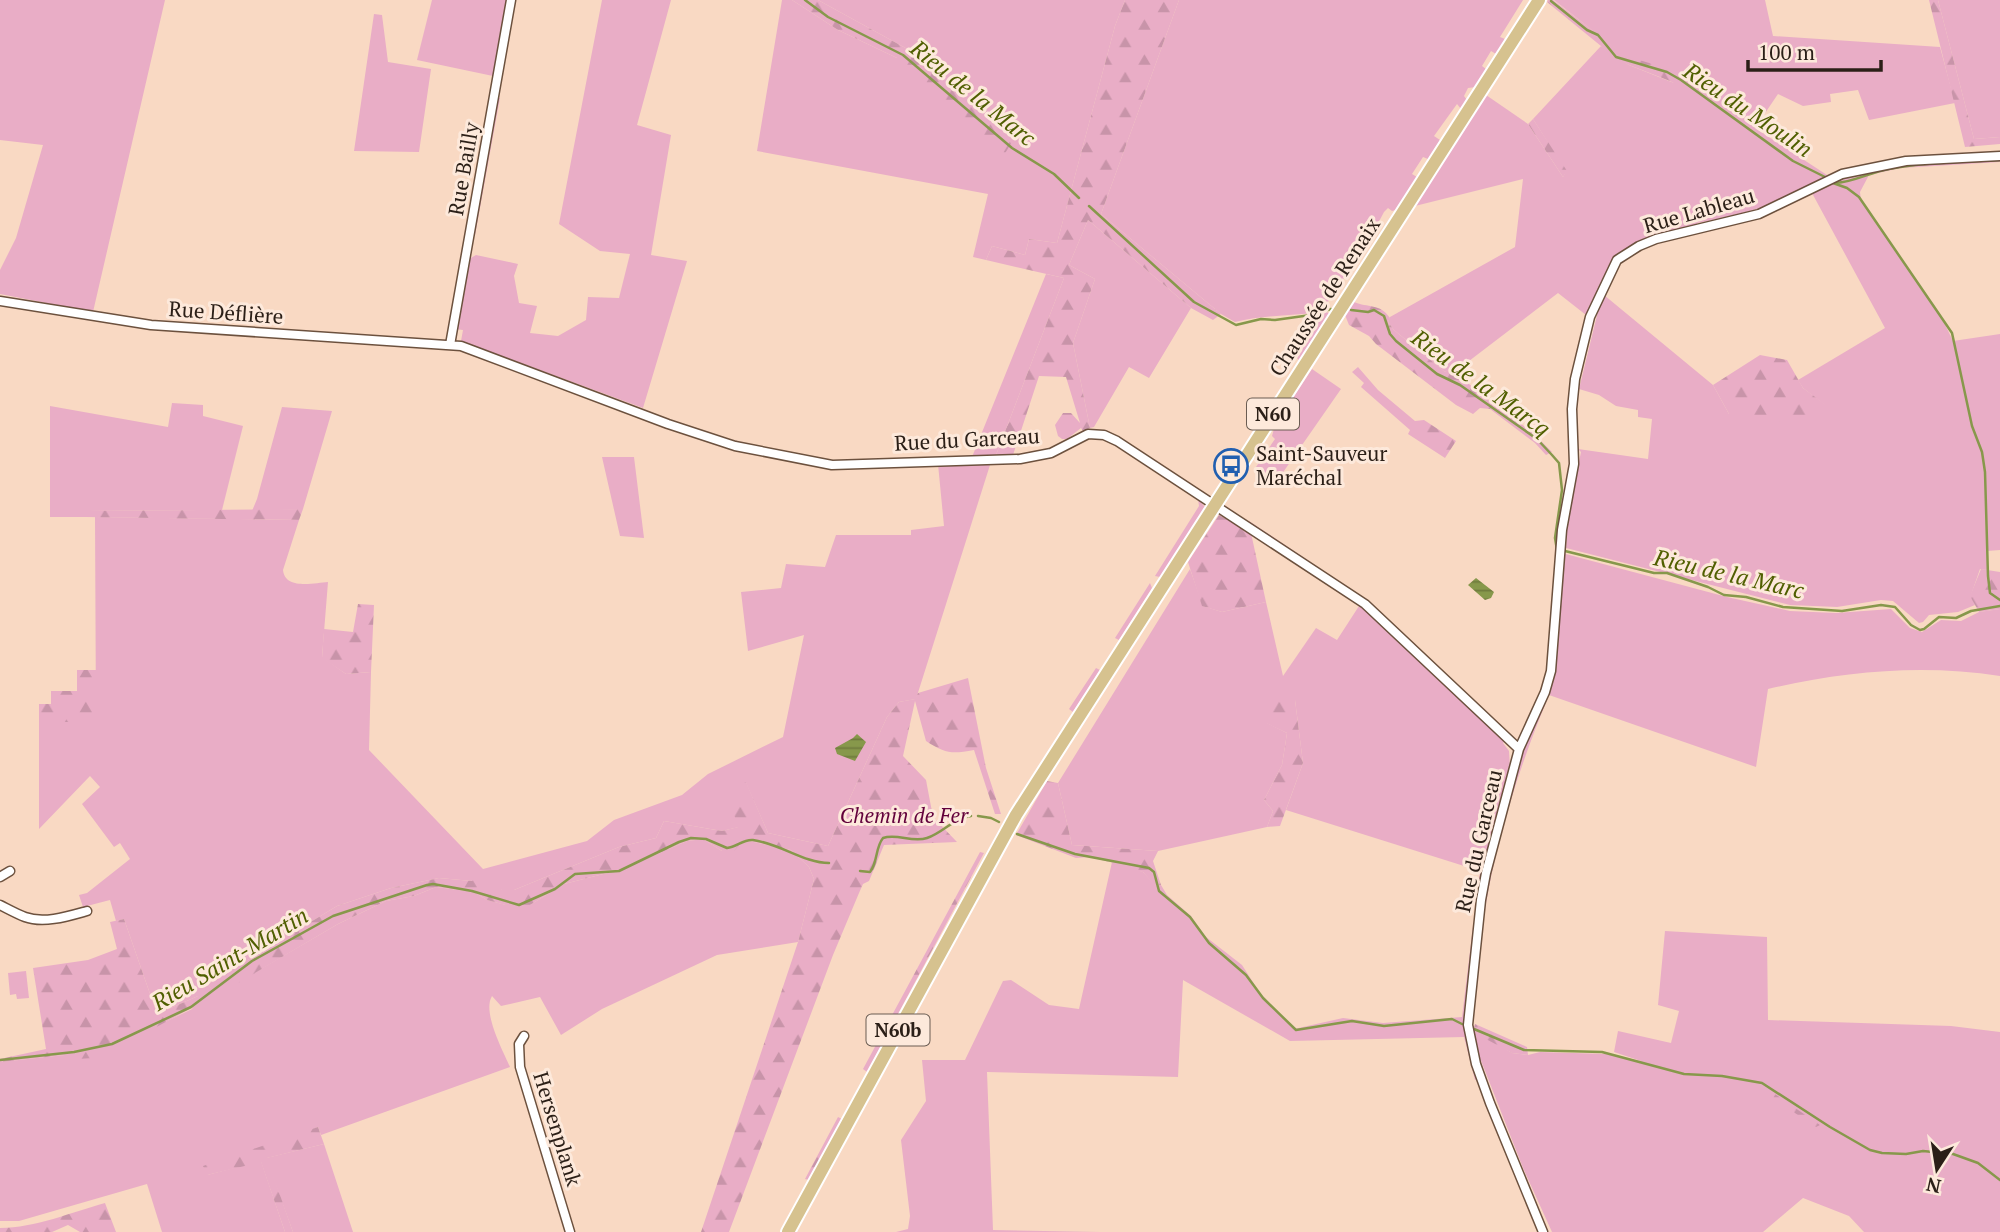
<svg xmlns="http://www.w3.org/2000/svg" width="2000" height="1232" viewBox="0 0 2000 1232" font-family="'PT Serif',serif">
<style>
.green{fill:#e9adc6}
.forest{fill:url(#forest-firs)}
.water{fill:url(#water-rules)}
.lines{fill:none;stroke-linecap:round;stroke-linejoin:round}
.stream{stroke:#87984b;stroke-width:2.5}
.minor-casing{stroke:#6c513e;stroke-width:11}
.primary-casing{stroke:#fff;stroke-width:16}
.minor{stroke:#fff;stroke-width:8}
.primary{stroke:#d6c28f;stroke-width:12}
.labels{text-anchor:middle;stroke-width:6;stroke-linejoin:round;paint-order:stroke}
.shield{fill:#fde9db;stroke:#6a5c52;stroke-width:2}
.shield-label{font-size:19px;font-weight:bold;fill:#2b1f17}
.street-label{font-size:21px;fill:#2b1f17;stroke:#fde9db}
.poi-label{font-size:21px;fill:#2b1f17;stroke:#fde9db;text-anchor:start}
.park-label{font-size:21px;font-style:italic;fill:#62013b;stroke:#fde9db}
.water-label{font-size:23px;font-style:italic;fill:#505f01;stroke:#fde9db}
</style>
<defs>
<pattern id="forest-firs" width="22" height="20" patternUnits="userSpaceOnUse" patternTransform="scale(1.75)"><rect width="22" height="20" fill="#e9adc6"/><path d="M5 1l3.5 6h-7zM16 11l3.5 6h-7z" fill="#c894a9"/></pattern>
<pattern id="water-rules" width="6" height="5" patternUnits="userSpaceOnUse" patternTransform="scale(1.75)"><rect width="6" height="5" fill="#87984b"/><path d="M0 2.5h6" fill="none" stroke="#6f7b3d"/></pattern>
</defs>
<rect width="100%" height="100%" fill="#f9d9c3"/>
<path class="green" d="M 0,0 L 165,0 L 93,312 L 0,294 L 0,270 L 16,238 L 43,145 L 0,140 Z
M 432,0 L 509,0 L 496,75 L 493,76 L 417,60 Z
M 602,0 L 671,0 L 637,125 L 671,135 L 651,255 L 687,261 L 643,408 L 461,341 L 463,330 L 454,329 L 469,259 L 476,255 L 518,264 L 514,276 L 519,303 L 537,306 L 530,333 L 558,336 L 586,320 L 588,297 L 619,298 L 630,254 L 600,251 L 559,224 Z
M 782,0 L 792,0 L 838,30 L 897,58 L 911,51 L 818,0 L 1125,0 L 1115,26 L 1057,243 L 1029,239 L 1025,255 L 992,246 L 986,260 L 973,257 L 988,194 L 757,151 Z
M 1179,0 L 1523,0 L 1500,37 L 1505,39 L 1496,54 L 1491,51 L 1482,66 L 1486,69 L 1476,87 L 1468,88 L 1464,96 L 1467,100 L 1461,109 L 1457,104 L 1434,136 L 1440,140 L 1428,159 L 1423,157 L 1412,174 L 1417,177 L 1396,210 L 1392,211 L 1388,208 L 1384,212 L 1367,244 L 1321,312 C 1292,316 1263,315 1235,322 L 1221,314 L 1101,214 Z
M 1554,0 L 1765,0 L 1773,36 L 1940,47 L 1955,103 L 1869,120 L 1858,90 L 1830,94 L 1831,102 L 1803,106 L 1778,94 L 1755,128 L 1827,175 C 1790,203 1742,214 1697,223 L 1697,226 L 1626,251 L 1624,249 L 1616,256 L 1618,258 L 1593,306 L 1590,305 L 1586,315 L 1558,293 L 1469,361 L 1465,359 L 1445,372 L 1394,330 L 1388,322 L 1390,317 L 1515,247 L 1523,179 L 1415,206 L 1486,95 L 1528,124 L 1563,177 L 1566,171 L 1533,119 L 1601,46 L 1629,65 L 1674,83 L 1626,57 Z
M 1938,0 L 2000,0 L 2000,137 L 1974,139 Z
M 374,14 L 382,15 L 388,62 L 431,69 L 419,152 L 354,151 Z
M 496,98 L 500,98 L 475,235 L 473,234 Z
M 2000,158 L 2000,162 L 1901,168 L 1869,175 L 1860,192 L 1861,201 L 1940,314 L 1953,341 L 2000,334 L 2000,550 L 1987,551 L 1987,570 L 1980,569 L 1971,595 L 1975,605 L 1958,612 L 1929,615 L 1923,622 L 1919,623 L 1893,601 L 1881,600 L 1837,607 L 1790,605 L 1566,548 L 1567,535 L 1564,534 L 1581,452 L 1578,449 L 1648,459 L 1652,419 L 1638,417 L 1638,410 L 1616,406 L 1599,395 L 1579,389 L 1601,299 L 1604,295 L 1713,385 L 1729,414 L 1825,405 L 1803,388 L 1798,380 L 1885,328 L 1812,193 L 1778,208 L 1835,182 L 1834,179 L 1894,164 Z
M 1088,220 L 1191,308 L 1149,378 L 1129,367 L 1094,427 L 1090,428 L 1073,343 L 1095,279 L 1069,265 Z
M 1046,274 L 1064,278 L 996,455 L 972,457 Z
M 1325,311 L 1330,314 L 1299,360 L 1297,358 Z
M 1312,369 L 1341,389 L 1277,481 L 1256,467 L 1275,439 L 1272,436 L 1275,425 Z
M 172,403 L 203,405 L 203,416 L 243,426 L 222,510 L 86,511 L 86,517 L 50,517 L 50,406 L 168,427 Z
M 1495,405 L 1532,432 L 1552,452 L 1546,455 L 1535,443 L 1490,409 Z
M 282,407 L 332,411 L 303,509 L 252,511 L 257,499 Z
M 602,457 L 634,457 L 644,538 L 620,536 Z
M 938,464 L 990,465 L 916,699 L 899,702 L 887,717 L 828,846 L 768,833 L 746,783 L 739,827 L 722,831 L 664,821 L 656,838 L 619,847 L 514,890 L 502,890 L 472,881 L 439,878 L 391,888 L 337,906 L 208,984 L 216,995 L 338,924 L 386,901 L 414,896 L 436,887 L 474,892 L 487,900 L 506,905 L 530,905 L 564,884 L 623,869 L 687,841 L 703,839 L 722,851 L 749,841 L 791,850 L 809,867 L 814,879 L 798,942 L 717,955 L 602,1009 L 561,1035 L 540,997 L 501,1006 L 492,996 C 482,1012 503,1051 510,1067 L 321,1135 L 318,1127 L 207,1175 L 261,1161 L 285,1232 L 162,1232 L 147,1184 L 19,1221 L 0,1221 L 0,1062 L 74,1054 L 157,1026 L 192,1009 L 198,996 L 157,1014 L 124,919 L 116,921 L 110,900 L 83,907 L 79,895 L 87,893 L 130,859 L 120,843 L 114,847 L 82,804 L 100,787 L 90,776 L 39,829 L 39,722 L 96,722 L 95,517 L 299,520 L 283,570 C 285,590 314,583 328,582 L 322,657 L 346,674 L 371,672 L 369,750 L 483,869 L 587,841 L 614,820 L 682,795 L 708,774 L 783,737 L 804,635 L 748,651 L 741,592 L 781,588 L 786,564 L 825,567 L 836,535 L 911,535 L 911,530 L 944,526 Z
M 1198,499 L 1205,507 L 1160,577 L 1155,576 L 1199,506 Z
M 1249,521 L 1368,601 L 1367,603 L 1247,524 Z
M 1562,553 L 1727,597 L 1790,611 L 1836,613 L 1891,609 L 1910,628 L 1922,632 L 1941,620 L 1961,621 L 1979,612 L 2000,609 L 2000,676 C 1923,664 1844,671 1768,689 L 1756,767 L 1549,695 L 1556,669 L 1553,668 L 1555,649 L 1557,649 L 1559,591 L 1562,591 L 1563,581 L 1560,580 Z
M 1190,569 L 1203,606 L 1222,612 L 1266,602 L 1283,676 L 1316,628 L 1337,640 L 1359,606 L 1366,610 L 1359,603 L 1505,741 L 1503,743 L 1509,751 L 1510,767 L 1498,821 L 1495,820 L 1491,834 L 1494,835 L 1478,908 L 1476,907 L 1480,871 L 1286,810 L 1303,763 L 1295,700 L 1267,723 L 1287,733 L 1282,765 L 1264,800 L 1273,811 L 1267,827 L 1158,851 L 1072,845 L 1058,783 Z
M 1150,583 L 1152,588 L 1119,640 L 1115,638 Z
M 1096,668 L 1100,670 L 1073,712 L 1069,709 Z
M 1544,699 L 1547,700 C 1519,768 1497,837 1485,909 L 1482,909 C 1494,837 1515,765 1544,699 Z
M 1112,862 L 1143,872 L 1156,886 L 1161,885 L 1167,895 L 1191,916 L 1206,937 L 1242,965 L 1260,993 L 1294,1029 L 1343,1018 L 1383,1023 L 1462,1017 L 1473,927 L 1475,927 L 1466,1017 L 1478,1079 L 1475,1080 L 1464,1037 L 1290,1041 L 1183,980 L 1178,1077 L 987,1072 L 993,1230 L 1100,1232 L 896,1232 L 908,1229 L 910,1216 L 901,1140 L 926,1101 L 922,1060 L 965,1060 L 1003,981 L 1011,980 L 1049,1005 L 1079,1009 Z
M 1665,931 L 1767,937 L 1768,1020 L 1951,1026 L 2000,1032 L 2000,1232 L 1864,1232 L 1849,1216 L 1803,1198 L 1763,1232 L 1552,1232 L 1523,1168 L 1480,1058 L 1491,1096 L 1479,1065 L 1474,1029 L 1512,1053 L 1528,1055 L 1540,1052 L 1607,1054 L 1641,1061 L 1614,1052 L 1618,1031 L 1671,1043 L 1679,1011 L 1658,1005 Z
M 26,971 L 29,998 L 17,999 L 16,994 L 10,995 L 8,973 Z
M 324,1144 L 353,1232 L 293,1232 L 266,1158 Z"/>
<path class="forest" d="M 792,0 L 818,0 L 911,51 L 1015,137 L 1004,155 L 897,58 L 838,30 Z
M 1125,0 L 1179,0 L 1101,214 L 1221,314 L 1213,320 L 1191,308 L 1088,220 L 1069,265 L 1095,279 L 1073,343 L 1090,428 L 1083,431 L 1081,428 L 1067,439 L 1062,439 L 1058,436 L 1055,425 L 1063,413 L 1071,413 L 1080,423 L 1066,377 L 1039,376 L 1013,455 L 996,455 L 1064,278 L 986,260 L 992,246 L 1025,255 L 1029,239 L 1057,243 L 1115,26 Z
M 1548,0 L 1553,0 L 1626,56 L 1669,69 L 1675,83 L 1629,65 L 1612,55 L 1547,2 Z
M 1929,0 L 1938,0 L 1974,139 L 2000,137 L 2000,144 L 1965,147 Z
M 1533,119 L 1567,171 L 1563,177 L 1528,124 Z
M 1354,302 C 1368,308 1380,303 1390,318 L 1388,322 L 1394,330 L 1445,372 L 1465,358 L 1469,361 L 1460,370 L 1459,376 L 1495,405 L 1490,409 L 1480,408 L 1473,414 L 1456,405 L 1376,344 L 1369,336 L 1349,325 L 1345,315 Z
M 1760,355 L 1787,360 L 1803,388 L 1826,405 L 1809,426 L 1729,414 L 1713,385 Z
M 1358,367 L 1378,390 L 1415,421 L 1424,420 L 1456,441 L 1445,458 L 1408,434 L 1410,430 L 1361,387 L 1364,383 L 1352,372 Z
M 303,509 L 299,520 L 86,517 L 86,511 Z
M 1219,515 L 1251,533 L 1266,602 L 1222,612 L 1202,606 L 1188,562 Z
M 1981,569 L 2000,572 L 2000,609 L 1979,612 L 1970,596 Z
M 358,604 L 374,605 L 371,672 L 346,674 L 322,658 L 324,629 L 353,632 Z
M 77,670 L 97,670 L 96,722 L 39,722 L 39,704 L 51,704 L 51,691 L 77,691 Z
M 968,678 L 986,768 L 1001,814 L 995,814 L 974,750 C 952,754 946,754 926,741 L 915,701 L 903,756 L 926,780 L 933,817 L 957,842 L 884,845 L 869,881 L 863,884 L 859,893 L 833,955 L 729,1232 L 701,1232 L 798,942 L 814,879 L 809,867 L 791,850 L 749,841 L 740,844 L 734,851 L 722,851 L 703,839 L 687,841 L 623,869 L 564,884 L 530,905 L 517,908 L 487,900 L 474,892 L 436,887 L 414,896 L 386,901 L 338,924 L 216,996 L 208,984 L 337,906 L 391,888 L 439,878 L 472,881 L 486,872 L 502,890 L 514,890 L 619,847 L 656,838 L 664,821 L 722,831 L 738,827 L 726,790 L 746,782 L 768,833 L 828,846 L 887,717 L 899,702 L 915,699 L 918,693 Z
M 1276,699 L 1295,700 L 1303,763 L 1280,826 L 1267,827 L 1273,811 L 1264,800 L 1282,765 L 1287,733 L 1266,723 Z
M 1047,781 L 1058,783 L 1072,845 L 1158,851 L 1153,861 L 1161,885 L 1155,886 L 1143,872 L 1117,867 L 1114,863 L 1089,857 L 1076,858 L 1016,835 Z
M 980,852 L 984,853 L 867,1072 L 863,1069 Z
M 124,919 L 157,1014 L 198,996 L 203,1002 L 121,1046 L 109,1057 L 77,1059 L 65,1055 L 0,1062 L 0,1059 L 46,1049 L 33,968 L 88,960 L 117,949 L 110,922 Z
M 1475,1024 L 1527,1047 L 1528,1055 L 1512,1053 L 1473,1032 Z
M 1742,1081 L 1766,1088 L 1820,1125 L 1816,1127 L 1765,1093 L 1742,1086 Z
M 838,1117 L 842,1119 L 809,1180 L 805,1179 Z
M 318,1127 L 324,1144 L 267,1158 L 293,1232 L 285,1232 L 261,1162 L 207,1175 L 203,1166 Z
M 105,1203 L 116,1232 L 80,1232 L 68,1225 L 52,1232 L 0,1232 L 0,1228 C 35,1228 72,1212 105,1203 Z"/>
<path class="water" d="M 1476,578 L 1494,592 L 1491,598 L 1485,600 L 1468,585 Z
M 857,734 L 866,742 L 855,761 L 837,754 L 835,748 L 853,738 Z"/>
<g class="lines">
<path class="stream" d="M 805,0 L 828,17 L 903,55 L 1012,148 L 1054,174 L 1079,198
M 1551,1 L 1587,30 L 1598,35 L 1616,57 L 1667,72 L 1681,80 L 1793,161 L 1825,177
M 1833,183 L 1847,188 L 1859,197 L 1952,333 L 1972,426 L 1982,452 L 1985,472 L 1988,576 L 1990,593 L 2000,600
M 1836,183 C 1854,182 1871,172 1889,169 C 1926,162 1963,162 2000,160
M 1089,206 L 1194,302 L 1236,325 L 1261,319 L 1275,320 L 1311,315 L 1331,309
M 1351,310 L 1368,312 L 1374,310 L 1384,316 L 1390,334 L 1396,341 L 1437,374 L 1460,385 L 1537,439 L 1552,455 L 1559,463 L 1562,490 L 1555,538 L 1557,550
M 1565,551 L 1654,573 L 1667,573 L 1708,587 L 1724,595 L 1746,597 L 1783,607 L 1842,611 L 1881,605 L 1895,607 L 1911,625 L 1920,630 L 1924,629 L 1939,617 L 1956,618 L 1971,611 L 2000,606
M 978,816 L 991,818 L 999,822
M 1017,834 L 1075,854 L 1149,868 L 1154,872 L 1159,891 L 1190,917 L 1209,943 L 1246,975 L 1263,998 L 1296,1030 L 1352,1021 L 1384,1026 L 1452,1019 L 1462,1024
M 860,871 L 870,872 C 878,862 875,848 883,838 C 897,833 912,843 927,838 C 943,833 953,818 971,816
M 1474,1029 L 1524,1050 L 1602,1052 L 1684,1074 L 1722,1076 L 1762,1083 L 1830,1127 L 1870,1150 L 1882,1153 L 1906,1154 L 1923,1151 L 1953,1154 L 1978,1163 L 2000,1180
M 0,1060 L 74,1052 L 112,1044 L 191,1007 L 252,961 L 333,916 L 427,885 L 433,884 L 472,891 L 519,905 L 555,889 L 575,874 L 619,871 L 679,842 L 691,838 L 706,839 L 727,848 C 737,847 743,839 753,840 C 781,844 804,863 829,863"/>
<g class="minor-casing">
<path id="minor" d="M 0,301 L 151,325 L 461,346 L 668,424 L 735,446 L 832,465 L 1020,459 L 1051,453 L 1088,434 L 1104,435 L 1117,441 L 1365,604 L 1519,749 L 1486,873 L 1481,900 L 1468,1025 L 1476,1064 L 1490,1103 L 1543,1232
M 450,345 L 511,0
M 1519,749 L 1545,692 L 1551,671 L 1562,530 L 1574,464 L 1572,409 L 1575,379 L 1590,317 L 1617,260 L 1639,246 L 1656,239 L 1759,214 L 1842,174 L 1906,161 L 2000,156
M 0,877 L 10,871
M 0,905 C 8,909 17,914 25,917 C 44,924 69,916 87,911
M 524,1036 L 519,1044 L 520,1067 L 570,1232"/>
</g>
<g class="primary-casing">
<path id="primary" d="M 788,1232 L 1016,815 L 1539,0"/>
</g>
<use href="#minor" class="minor"/>
<use href="#primary" class="primary"/>
</g>
<defs>
<g id="bus-ring" transform="scale(1.75)"><circle r="9.5" fill="#fde9db" stroke="#215fb0" stroke-width="1.5"/><path d="M-5-6H5V4H4V6H2V4H-2V6H-4V4H-5ZM-3.5-4V0h7V-4ZM-3.5 1.2v1.5H-2V1.2ZM2 1.2v1.5H3.5V1.2Z" fill="#215fb0"/></g>
</defs>
<g fill-rule="evenodd">
<use href="#bus-ring" x="1231" y="466"/>
</g>
<g class="labels">
<g class="shield">
<rect x="1247" y="398.5" width="52" height="31" rx="5"/>
<rect x="866.5" y="1014.5" width="63" height="31" rx="5"/>
</g>
<g class="shield-label">
<text x="1273" y="421">N60</text>
<text x="898" y="1037">N60b</text>
</g>
<g class="street-label">
<text transform="translate(464 169) rotate(-80)" y="7">Rue Bailly</text>
<text transform="translate(1699 211) rotate(-16)" y="7">Rue Lableau</text>
<text transform="translate(1325 297) rotate(-57)" y="7">Chaussée de Renaix</text>
<text transform="translate(226 313) rotate(4)" y="7">Rue Déflière</text>
<text transform="translate(967 440) rotate(-3)" y="7">Rue du Garceau</text>
<text transform="translate(1479 841) rotate(-77)" y="7">Rue du Garceau</text>
<text transform="translate(557 1129) rotate(73)" y="7">Hersenplank</text>
</g>
<g class="poi-label">
<text x="1256" y="461">Saint-Sauveur<tspan x="1256" dy="24">Maréchal</tspan></text>
</g>
<g class="park-label">
<text x="904" y="823">Chemin de Fer</text>
</g>
<g class="water-label">
<text transform="translate(973 93) rotate(39)" y="8">Rieu de la Marc</text>
<text transform="translate(1748 110) rotate(34)" y="8">Rieu du Moulin</text>
<text transform="translate(1481 383) rotate(36)" y="8">Rieu de la Marcq</text>
<text transform="translate(1729 574) rotate(13)" y="8">Rieu de la Marc</text>
<text transform="translate(230 959) rotate(-31)" y="8">Rieu Saint-Martin</text>
</g>
</g>
<g transform="translate(1937 1169) rotate(192)" stroke="#fde9db" stroke-width="5" paint-order="stroke">
<path d="M0-5L12 26L0 18L-12 26Z" fill="#2b1f17"/>
<text y="-10" font-size="19" font-weight="bold" text-anchor="middle" fill="#2b1f17">N</text>
</g>
<path d="M1748 60v10h133v-10" fill="none" stroke="#2b1f17" stroke-width="3.5"/>
<text x="1758" y="60" font-size="21" fill="#2b1f17" stroke="#fde9db" stroke-width="5" paint-order="stroke">100 m</text>
</svg>
